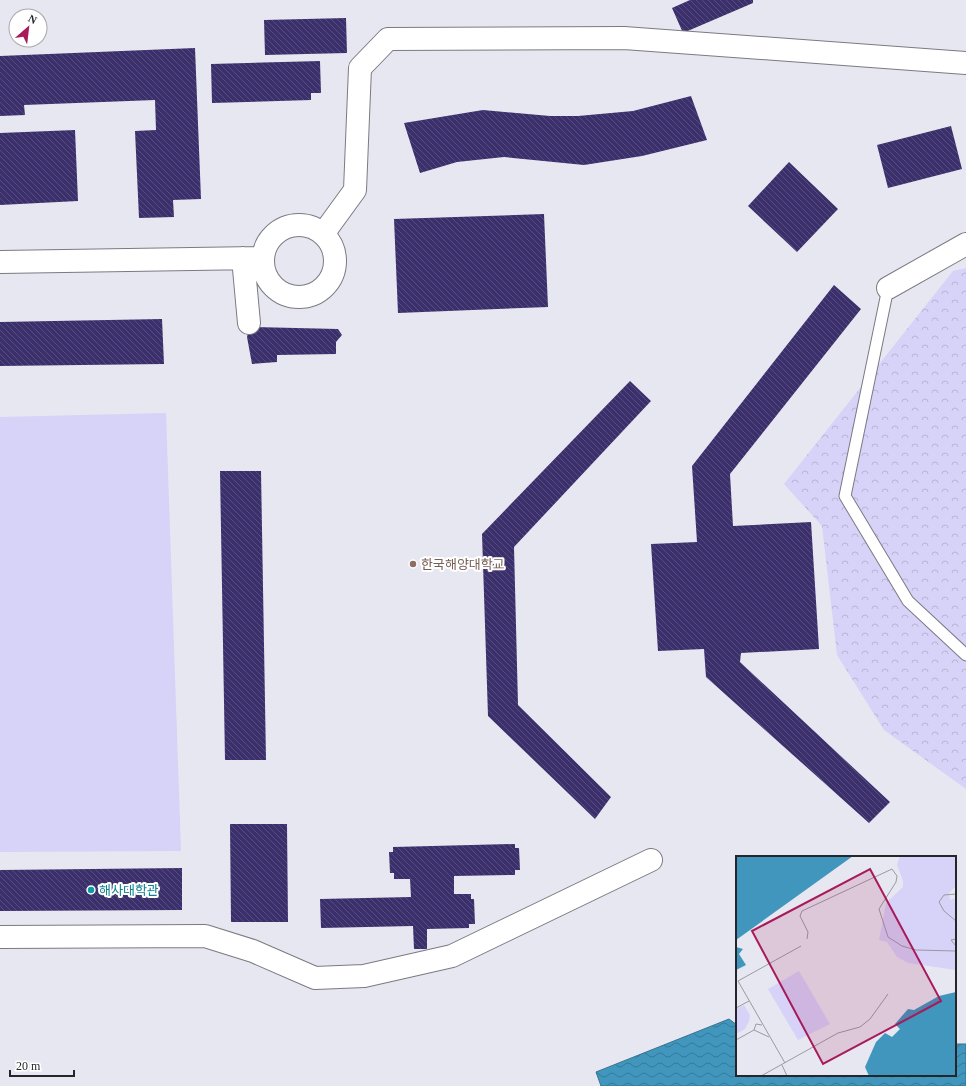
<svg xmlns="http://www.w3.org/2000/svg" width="966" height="1086" viewBox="0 0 966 1086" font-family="'Times New Roman','Noto Sans KR',serif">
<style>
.grass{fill:#d6d2f8}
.forest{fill:url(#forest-crowns)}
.water{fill:url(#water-waves);stroke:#387490}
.building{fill:url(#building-back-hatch)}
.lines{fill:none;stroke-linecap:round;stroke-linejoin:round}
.service-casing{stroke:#7b7a83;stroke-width:13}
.minor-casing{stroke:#7b7a83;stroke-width:24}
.service{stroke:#fff;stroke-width:11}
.minor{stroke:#fff;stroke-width:22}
.education-dot{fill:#8d6e63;stroke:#fff;stroke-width:1.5}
.culture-dot{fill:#0f9aa8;stroke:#fff;stroke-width:1.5}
.labels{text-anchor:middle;stroke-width:4;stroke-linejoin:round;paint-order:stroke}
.education-label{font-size:13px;fill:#785e54;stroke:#fff;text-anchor:start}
.culture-label{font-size:13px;fill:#0d838f;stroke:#fff;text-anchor:start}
.inset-road{fill:none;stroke:#9a9aa1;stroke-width:1}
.view{fill:#a81a5a;fill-opacity:0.15;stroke:#a81a5a;stroke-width:2}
.inset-edge{fill:none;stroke:#26262a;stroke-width:2}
</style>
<defs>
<pattern id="forest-crowns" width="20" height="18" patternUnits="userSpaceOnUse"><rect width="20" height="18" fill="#d6d2f8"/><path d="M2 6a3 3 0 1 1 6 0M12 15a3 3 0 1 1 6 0" fill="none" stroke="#b8b4d5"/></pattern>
<pattern id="water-waves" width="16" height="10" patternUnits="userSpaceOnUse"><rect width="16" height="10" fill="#4096bc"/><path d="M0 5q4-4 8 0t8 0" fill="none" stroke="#357a99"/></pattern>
<pattern id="building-back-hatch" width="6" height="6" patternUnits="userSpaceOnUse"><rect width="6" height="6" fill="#3c306c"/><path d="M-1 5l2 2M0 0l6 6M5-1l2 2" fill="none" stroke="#564c7d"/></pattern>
</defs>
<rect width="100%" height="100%" fill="#e7e7f1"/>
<path class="grass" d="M 166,413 L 181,851 L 0,852 L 0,417 Z"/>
<path class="forest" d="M 966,268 L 966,789 L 884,730 L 837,655 L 822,526 L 784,484 L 953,271 Z"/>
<path class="water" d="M 729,1019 L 737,1025 L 737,1075 L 955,1075 L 955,1044 L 966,1044 L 966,1086 L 601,1086 L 596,1072 Z"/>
<path class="building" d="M 690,0 L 753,0 L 753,3 L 683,33 L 672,8 Z
M 346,18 L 347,53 L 265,55 L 264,20 Z
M 195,48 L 201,199 L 173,200 L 174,217 L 139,218 L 135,131 L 156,130 L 155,100 L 24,105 L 25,115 L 0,116 L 0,56 Z
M 320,61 L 321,93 L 311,93 L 311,100 L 212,103 L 211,64 Z
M 691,96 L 707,140 L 642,156 L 584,165 L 504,157 L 457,162 L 420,173 L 404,123 L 483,110 L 550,116 L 578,116 L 633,111 Z
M 951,126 L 962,169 L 888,188 L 877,145 Z
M 75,130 L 78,201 L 0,205 L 0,133 Z
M 789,162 L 838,209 L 797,252 L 748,206 Z
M 544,214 L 548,307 L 398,313 L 394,219 Z
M 834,285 L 861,309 L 730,474 L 733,526 L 811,522 L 819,649 L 741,653 L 740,662 L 890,802 L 869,823 L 706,677 L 704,649 L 658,651 L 651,544 L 697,542 L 692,466 Z
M 162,319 L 164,364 L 0,366 L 0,322 Z
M 253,327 L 338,329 L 342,335 L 336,342 L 336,354 L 277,355 L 277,362 L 252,364 L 247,337 L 248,333 Z
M 630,381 L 651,401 L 514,547 L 518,705 L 611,797 L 595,819 L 488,716 L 482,534 Z
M 220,471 L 261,471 L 266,760 L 225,760 Z
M 230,824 L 287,824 L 288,922 L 231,922 Z
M 515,844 L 515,848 L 519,848 L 520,870 L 515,870 L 515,875 L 454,876 L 454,894 L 471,894 L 471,899 L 474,899 L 475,924 L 469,924 L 469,928 L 427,929 L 427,949 L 414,949 L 413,926 L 321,928 L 320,899 L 411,897 L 410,879 L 394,879 L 394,873 L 390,873 L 389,852 L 393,852 L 393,847 Z
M 182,868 L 182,910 L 0,911 L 0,870 Z"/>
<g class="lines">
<g class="service-casing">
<path id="service" d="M 888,288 L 845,496 L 908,601 L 966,655"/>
</g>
<g class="minor-casing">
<path id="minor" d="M263 261a36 36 0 1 1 72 0a36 36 0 1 1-72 0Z
M 323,234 L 355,190 L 360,68 L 388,39 L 624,38 L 966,63
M 243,258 L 249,323
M 0,262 L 262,258
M 888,288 L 966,244
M 0,937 L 205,936 L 253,951 L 315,978 L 364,976 L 452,956 L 651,860"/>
</g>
<use href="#service" class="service"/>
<use href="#minor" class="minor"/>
</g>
<circle class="education-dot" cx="413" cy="564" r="4"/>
<circle class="culture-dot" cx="91" cy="890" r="4"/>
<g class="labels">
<g class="education-label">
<text x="421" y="569">한국해양대학교</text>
</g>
<g class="culture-label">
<text x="99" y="895">해사대학관</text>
</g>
</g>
<g transform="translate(736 856)">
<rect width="220" height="220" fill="#e7e7f1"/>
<path d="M 63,115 L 94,168 L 62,184 L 32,133 Z" fill="#d6d2f8"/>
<path d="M 164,0 L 220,0 L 220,30 L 213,37 L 214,44 L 220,42 L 220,114 L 172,107 L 161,101 L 151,86 L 143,84 L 150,47 L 167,31 L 167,25 L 161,9 Z" fill="#d6d2f8"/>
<path d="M 8,149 L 14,159 L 13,165 L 9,173 L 0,178 L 0,153 Z" fill="#d6d2f8"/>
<path d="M 0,0 L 117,0 L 0,84 ZM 0,91 L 7,93 L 3,98 L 10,109 L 0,114 ZM 220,136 L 220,220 L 133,220 L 129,211 L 140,186 L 149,177 L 156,181 L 164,173 L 159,168 L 172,153 L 178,154 L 203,140 Z" fill="#4096bc"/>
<path class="inset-road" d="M 220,38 L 208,39 L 203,46 L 208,55 L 220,65M 71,83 L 72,76 L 64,60 L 66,55 L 156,13 L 161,20 L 160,26 L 143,53 L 152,81 L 166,90 L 180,94 L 220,95M 220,83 L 215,84 L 220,90M 0,152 L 13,145M 18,174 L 33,181M 0,184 L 18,174 L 20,168 L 26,169M 49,207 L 2,125 L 65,90M 46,209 L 51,220M 25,220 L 102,177 L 124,171 L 134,163 L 152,138"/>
<path class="view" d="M 134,13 L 205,145 L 87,208 L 16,75 Z"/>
<rect width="220" height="220" class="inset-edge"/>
</g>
<g transform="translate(28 28) rotate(28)"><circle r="19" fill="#ffffff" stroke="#a8a8aa"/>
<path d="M0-3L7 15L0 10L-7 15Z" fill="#a81a5a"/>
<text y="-6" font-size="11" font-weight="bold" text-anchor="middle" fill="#26262a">N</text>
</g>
<path d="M10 1070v6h64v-6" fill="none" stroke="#26262a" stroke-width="2"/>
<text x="16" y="1070" font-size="12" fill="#26262a" stroke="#ffffff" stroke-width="3" paint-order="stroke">20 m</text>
</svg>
